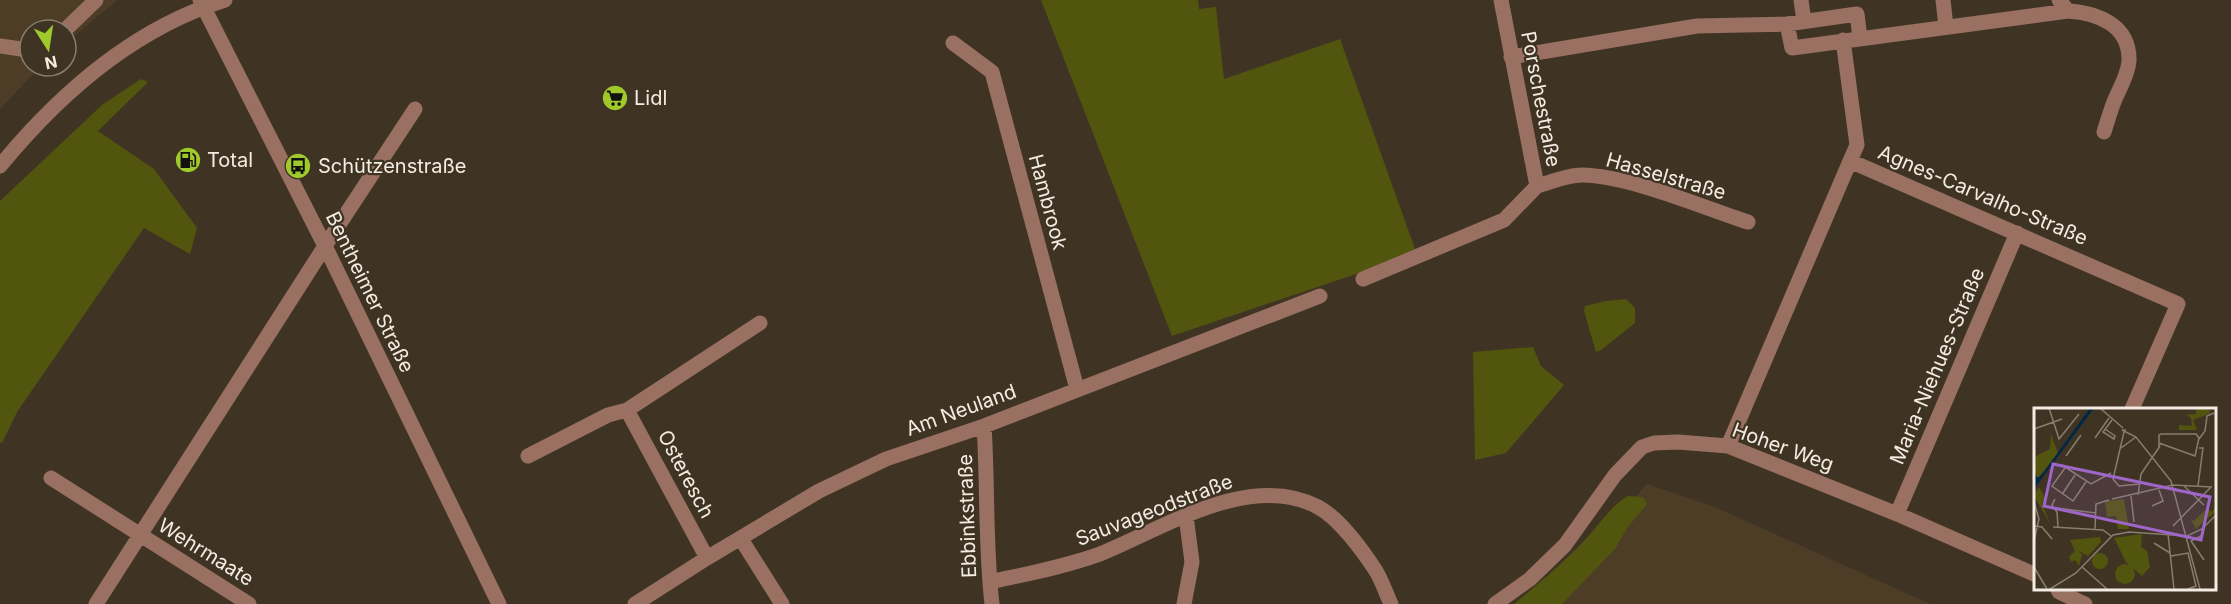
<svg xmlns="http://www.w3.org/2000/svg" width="2231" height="604" viewBox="0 0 2231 604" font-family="Inter,sans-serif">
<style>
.built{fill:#4d3d27}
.green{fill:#52550d}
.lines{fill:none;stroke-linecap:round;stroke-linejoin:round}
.minor{stroke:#997061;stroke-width:15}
.labels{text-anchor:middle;stroke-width:4.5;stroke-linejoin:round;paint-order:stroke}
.poi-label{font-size:20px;fill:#f3ece2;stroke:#3f3424;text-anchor:start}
.street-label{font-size:20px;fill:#f3ece2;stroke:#3f3424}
.inset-road{fill:none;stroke:#877e70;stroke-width:1.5}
.view{fill:#9f66ca;fill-opacity:0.15;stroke:#9f66ca;stroke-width:3}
.inset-edge{fill:none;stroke:#f3ece2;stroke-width:3}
</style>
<rect width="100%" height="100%" fill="#3f3424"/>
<path class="built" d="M 0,0 L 117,0 L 66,43 L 66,30 L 30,30 L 30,66 L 41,66 L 0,109 Z
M 1647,484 L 1715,507 L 1930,604 L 1537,604 L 1544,600 Z"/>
<path class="green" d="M 1041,0 L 1198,0 L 1199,9 L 1216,7 L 1224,79 L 1340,39 L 1415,249 L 1362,272 L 1172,336 Z
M 141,79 L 148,82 L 98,131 L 154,169 L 197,228 L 190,254 L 144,228 L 17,412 L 2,443 L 0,442 L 0,201 L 102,105 Z
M 1626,299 L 1635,308 L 1635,323 L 1601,350 L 1596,352 L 1584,311 L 1585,306 L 1606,301 Z
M 1533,347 L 1541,366 L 1564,385 L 1506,453 L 1475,460 L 1473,352 Z
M 1628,496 L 1643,497 L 1647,504 L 1627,528 L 1615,549 L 1562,604 L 1514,604 C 1538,584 1561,565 1583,542 C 1598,527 1609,507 1628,496 Z"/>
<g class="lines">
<path class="minor" d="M 200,0 L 325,246 L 499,604
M 1801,0 L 1804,21
M 1943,0 L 1946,27
M 2059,0 L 2068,11 C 2098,13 2130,25 2129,61 C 2128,74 2121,86 2116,97 C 2111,108 2108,120 2104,132
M 1787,24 L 1857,14 L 1860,38
M 65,30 L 96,0
M 1843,40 L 1857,145 L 1850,161
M 953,43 L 992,72 L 1077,389
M 0,46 L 21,49 L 30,48
M 1511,57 L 1697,26 L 1787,24 L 1792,48 L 2068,11
M 0,166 C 59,94 135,28 225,0
M 1537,186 C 1551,182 1568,175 1582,175 C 1631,176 1701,207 1748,222
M 1363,279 L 1504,220 L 1537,186 L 1501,0
M 984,426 C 988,485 985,545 992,604
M 1728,446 L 1850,161 L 2178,304 L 2132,409
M 528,456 L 608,415 L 627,410
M 51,478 L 249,604
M 1897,514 L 2017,233
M 741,539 L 782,604
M 707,558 L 627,410 L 760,323
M 990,582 C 1026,574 1064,567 1100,554 C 1164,528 1250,471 1318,507 C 1339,518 1363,551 1376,571 C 1382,581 1386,593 1391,604
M 2057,588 L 2059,592 L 2085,604
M 96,604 L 325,246 L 415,109
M 635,604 L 707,558 L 819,491 L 886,459 L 984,426 L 1320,296
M 1184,604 L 1192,562 L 1186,516
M 1495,604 L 1530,579 L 1565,545 L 1615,475 L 1642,447 L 1654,443 L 1678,442 L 1728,446 L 1897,514 L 2036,575"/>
</g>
<defs>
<g id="supermarket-disc" transform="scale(1.35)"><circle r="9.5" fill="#a0c92b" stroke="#3f3424"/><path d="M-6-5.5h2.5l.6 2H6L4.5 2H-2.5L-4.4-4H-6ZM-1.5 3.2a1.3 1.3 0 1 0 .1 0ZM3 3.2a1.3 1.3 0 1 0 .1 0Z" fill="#111"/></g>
<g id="fuel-disc" transform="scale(1.35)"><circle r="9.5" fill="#a0c92b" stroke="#3f3424"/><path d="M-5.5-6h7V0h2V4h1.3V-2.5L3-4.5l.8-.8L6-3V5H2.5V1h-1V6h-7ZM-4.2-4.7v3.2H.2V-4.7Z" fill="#111"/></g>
<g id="bus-disc" transform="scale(1.35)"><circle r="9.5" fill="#a0c92b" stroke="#3f3424"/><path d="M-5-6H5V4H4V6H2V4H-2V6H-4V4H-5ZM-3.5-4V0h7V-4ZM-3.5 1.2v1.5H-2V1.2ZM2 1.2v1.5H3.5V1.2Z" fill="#111"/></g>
</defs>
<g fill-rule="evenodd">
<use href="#supermarket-disc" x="615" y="98"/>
<use href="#fuel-disc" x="188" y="160"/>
<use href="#bus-disc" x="298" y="166"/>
</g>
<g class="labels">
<g class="poi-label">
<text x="634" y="105">Lidl</text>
<text x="207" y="167">Total</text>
<text x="318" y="173">Schützenstraße</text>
</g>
<g class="street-label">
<text transform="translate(1541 99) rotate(79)" y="7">Porschestraße</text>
<text transform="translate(1666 176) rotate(16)" y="7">Hasselstraße</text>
<text transform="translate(1983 195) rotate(23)" y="7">Agnes-Carvalho-Straße</text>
<text transform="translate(1048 202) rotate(75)" y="7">Hambrook</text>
<text transform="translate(370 292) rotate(64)" y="7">Bentheimer Straße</text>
<text transform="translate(1937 366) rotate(-67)" y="7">Maria-Niehues-Straße</text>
<text transform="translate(961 410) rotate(-20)" y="7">Am Neuland</text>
<text transform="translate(1783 447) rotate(20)" y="7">Hoher Weg</text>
<text transform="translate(686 474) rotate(62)" y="7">Osteresch</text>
<text transform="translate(1154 510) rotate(-21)" y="7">Sauvageodstraße</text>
<text transform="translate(967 516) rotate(-92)" y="7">Ebbinkstraße</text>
<text transform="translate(206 552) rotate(32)" y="7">Wehrmaate</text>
</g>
</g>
<g transform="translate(2034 408)">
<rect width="182" height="182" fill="#3f3424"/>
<path d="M 162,0 L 174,0 L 177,5 L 159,12 L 163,22 L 145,22 L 145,17 L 158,18 L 157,10 L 152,7 L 162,6 ZM 17,26 L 24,45 L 4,70 L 0,61 L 2,48 L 16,41 ZM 5,79 L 12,91 L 8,96 L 17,117 L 0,88 ZM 181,79 L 181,104 L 158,124 L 162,121 L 157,111 L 160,113 L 173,100 L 178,104 L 181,99 ZM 90,91 L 95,121 L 84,121 L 82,108 L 73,109 L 71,93 ZM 108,126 L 107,139 L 113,143 L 116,159 L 108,168 L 92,154 L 80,130 ZM 66,129 L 67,134 L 54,148 L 45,143 L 48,147 L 45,158 L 41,152 L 37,154 L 35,149 L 41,143 L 36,132 ZM58 153a8 8 0 1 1 16 0a8 8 0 1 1-16 0ZM81 166a10 10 0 1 1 20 0a10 10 0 1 1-20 0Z" fill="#52550d"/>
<path d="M 56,0 L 60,0 L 0,81 L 0,67 L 4,70 L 10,64 Z" fill="#002648"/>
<path class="inset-road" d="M 15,0 L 25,31 L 45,6M 66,0 L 89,20M 0,21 L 28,11M 71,21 L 81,28 L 80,31 L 69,24 L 78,12M 92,22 L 88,22 L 102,29 L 137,73 L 166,181M 90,24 L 79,71 L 85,78 L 106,76M 61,30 L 75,10M 165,31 L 171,23 L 173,8 L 180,5M 125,39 L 125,27 L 127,26 L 162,26 L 165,30 L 161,48 L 125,35M 87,40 L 102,29M 32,48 L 47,27M 28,57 L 57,76 L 77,65M 31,60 L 18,78 L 39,93 L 52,74M 150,78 L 170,97M 164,78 L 169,40 L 165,40M 29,85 L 41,67M 104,87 L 107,66 L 126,38M 97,88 L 100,114M 21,91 L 18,97 L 23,104 L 24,119M 78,91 L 139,77 L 178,79M 0,94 L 5,111 L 0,133M 118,98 L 129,93 L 125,82M 22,100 L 62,105M 0,118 L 8,119 L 18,131M 139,118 L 177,79M 19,119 L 69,122 L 77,128M 61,121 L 62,96 L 75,92M 134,126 L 140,181M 167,128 L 157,133 L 170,152M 120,135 L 136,145M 137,148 L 154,145 L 162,178 L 154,181M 0,159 L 13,181M 48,159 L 73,181M 16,181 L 42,165 L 79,127 L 95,124 L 153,128 L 168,121 L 182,107"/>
<path class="view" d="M 19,56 L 176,89 L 167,132 L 10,98 Z"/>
<rect width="182" height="182" class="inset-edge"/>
</g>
<g transform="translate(48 48) rotate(168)"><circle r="28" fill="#3f3424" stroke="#877e70" stroke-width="1.5"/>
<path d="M0-4.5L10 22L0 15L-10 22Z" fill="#a0c92b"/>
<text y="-9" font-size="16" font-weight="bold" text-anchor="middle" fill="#f3ece2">N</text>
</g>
</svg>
